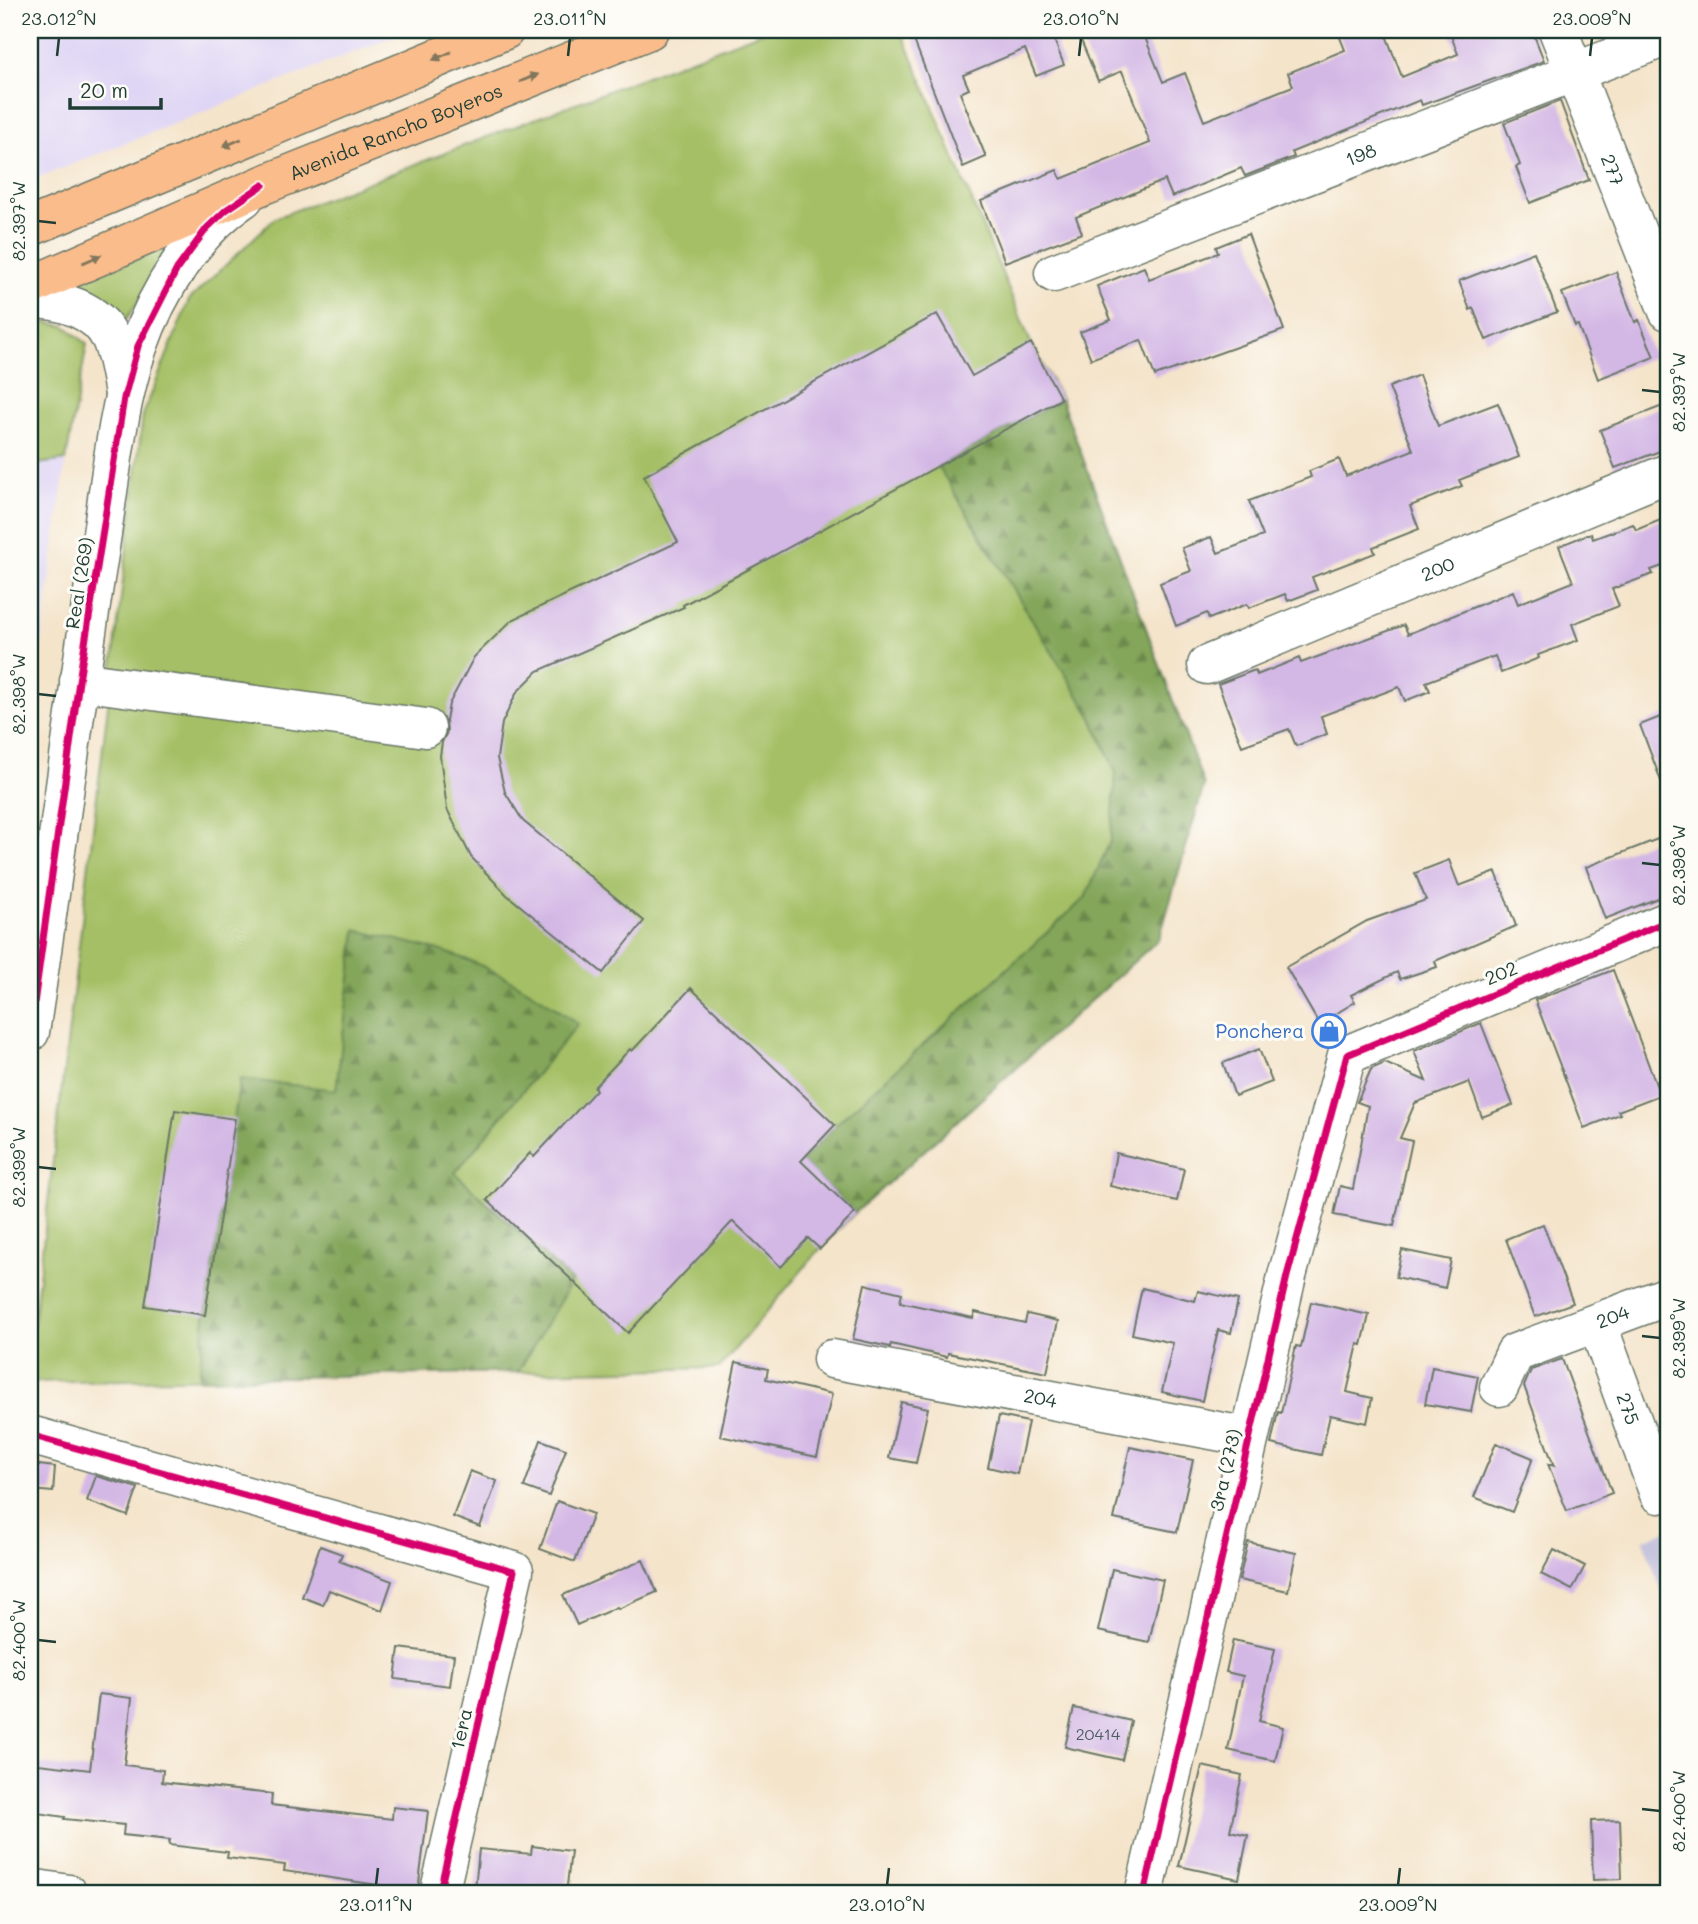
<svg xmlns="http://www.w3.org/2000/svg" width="1698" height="1924" viewBox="0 0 1698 1924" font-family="Mali,sans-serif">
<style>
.built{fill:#dfd5f5}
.industrial{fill:#c3c1db}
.green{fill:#a4bf65;stroke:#627e4c;stroke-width:2}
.forest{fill:url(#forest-firs);stroke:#517247;stroke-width:2}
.building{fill:#d3b7e5}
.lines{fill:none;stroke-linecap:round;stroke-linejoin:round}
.minor-casing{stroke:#6a7768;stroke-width:41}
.highway-casing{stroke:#6a7768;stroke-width:41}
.minor{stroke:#fff;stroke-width:38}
.highway{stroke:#fabc8b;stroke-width:38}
.cycleway-casing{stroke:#fdfcf7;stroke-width:11}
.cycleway{stroke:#d6006c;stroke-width:7}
.oneway{fill:#82765b}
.ticks{fill:none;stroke:#1f3d34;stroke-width:2.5}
.labels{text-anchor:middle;stroke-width:6;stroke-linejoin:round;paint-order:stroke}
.number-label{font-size:16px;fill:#4c5c60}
.street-label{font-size:19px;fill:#1f3d34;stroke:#fdfcf7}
.shop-label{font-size:19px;fill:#366cbe;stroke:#fdfcf7;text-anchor:end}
.neatline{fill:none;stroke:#1f3d34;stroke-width:2.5}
.ticks-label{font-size:18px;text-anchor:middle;fill:#1f3d34}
</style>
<defs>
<pattern id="forest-firs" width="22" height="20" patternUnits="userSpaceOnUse" patternTransform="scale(1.75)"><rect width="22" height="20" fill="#83a65a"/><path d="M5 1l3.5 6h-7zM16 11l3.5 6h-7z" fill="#6b884b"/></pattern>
</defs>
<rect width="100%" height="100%" fill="#fdfcf7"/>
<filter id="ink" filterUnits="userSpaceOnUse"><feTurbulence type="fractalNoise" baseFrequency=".0143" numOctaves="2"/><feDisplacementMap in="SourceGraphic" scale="14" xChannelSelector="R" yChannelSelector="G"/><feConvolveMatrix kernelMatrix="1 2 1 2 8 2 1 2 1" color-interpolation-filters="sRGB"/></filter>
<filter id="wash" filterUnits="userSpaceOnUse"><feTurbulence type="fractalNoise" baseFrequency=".00686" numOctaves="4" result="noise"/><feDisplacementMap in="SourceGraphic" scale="28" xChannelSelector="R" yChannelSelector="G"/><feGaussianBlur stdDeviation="1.57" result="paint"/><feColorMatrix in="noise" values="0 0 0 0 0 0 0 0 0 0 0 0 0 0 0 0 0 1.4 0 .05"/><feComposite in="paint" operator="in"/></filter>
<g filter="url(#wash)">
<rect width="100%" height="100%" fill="#f4e4ca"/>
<path class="built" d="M 30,30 L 410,30 L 30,181 Z
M 66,460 L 30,726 L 30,465 Z"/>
<path class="industrial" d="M 1668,1530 L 1668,1608 L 1643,1540 Z"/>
<path class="green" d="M 767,30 L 901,30 L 1031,343 L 1061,399 L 1204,785 L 1159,939 L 855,1213 L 820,1249 L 719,1368 L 30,1382 L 30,1351 L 143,415 L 189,300 L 275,218 Z
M 178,243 L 121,327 L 53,291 Z
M 30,319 L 65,326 L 87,344 L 66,460 L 30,465 Z"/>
<path class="forest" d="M 1061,399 L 1204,785 L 1159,939 L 855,1213 L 801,1161 L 835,1125 L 1085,898 L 1111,840 L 1116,773 L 1091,716 L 938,466 Z
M 356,930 C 385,937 416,944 445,952 C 494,967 538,994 578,1024 L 455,1173 L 572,1281 L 518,1372 L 199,1379 L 205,1315 L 240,1079 L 336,1090 Z"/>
<g id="blocks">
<path class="building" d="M 910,30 L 1071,30 L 1053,37 L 1064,65 L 1036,76 L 1025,49 L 963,75 L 969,89 L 960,93 L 986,157 L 963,167 Z
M 1101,30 L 1142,30 L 1163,82 L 1185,73 L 1204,121 L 1293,86 L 1288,73 L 1345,50 L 1337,30 L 1384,30 L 1402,77 L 1458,54 L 1449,30 L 1532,30 L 1544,61 L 1422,105 L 1420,100 L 1292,152 L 1294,157 L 1245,176 L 1241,168 L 1172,197 L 1165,180 L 1076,217 L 1082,233 L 1005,262 L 981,201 L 1057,170 L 1061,179 L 1150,143 L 1122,71 L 1098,81 L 1080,38 Z
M 1560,101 L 1589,180 L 1530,203 L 1516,167 L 1520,165 L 1504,123 Z
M 1248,234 L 1284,330 L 1155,376 L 1141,340 L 1091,359 L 1080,332 L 1111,320 L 1097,286 L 1144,267 L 1149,279 L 1218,253 L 1216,247 Z
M 1534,252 L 1557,312 L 1486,340 L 1473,308 L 1470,310 L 1459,281 Z
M 1616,272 L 1635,322 L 1639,320 L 1654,357 L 1598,379 L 1578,325 L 1575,326 L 1562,293 Z
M 937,314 L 972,376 L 1031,343 L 1061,399 L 683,605 L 684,607 L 538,671 L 517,692 L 502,723 L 497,758 L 505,792 L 523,821 L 644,921 L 603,973 L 507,895 L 471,857 L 447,809 L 440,756 L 442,742 L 447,732 L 446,720 L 449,704 L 474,657 L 512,620 L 678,542 L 644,476 Z
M 1419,375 L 1438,426 L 1498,403 L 1519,457 L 1459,480 L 1462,486 L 1410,506 L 1419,529 L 1373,547 L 1375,553 L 1312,577 L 1317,590 L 1288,601 L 1285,594 L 1249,608 L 1247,604 L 1209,619 L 1207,613 L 1176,626 L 1160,583 L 1191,571 L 1182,548 L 1211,537 L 1218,553 L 1263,536 L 1249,501 L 1311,477 L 1309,471 L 1339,459 L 1346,476 L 1413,450 L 1389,387 Z
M 1668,404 L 1668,448 L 1615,468 L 1600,430 Z
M 1668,517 L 1668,564 L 1651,570 L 1653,574 L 1612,589 L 1619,606 L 1572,624 L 1578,640 L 1538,655 L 1539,658 L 1501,673 L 1495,656 L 1426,682 L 1430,691 L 1405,701 L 1399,687 L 1321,716 L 1327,734 L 1296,746 L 1289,729 L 1242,746 L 1218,684 L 1255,670 L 1257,675 L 1299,658 L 1301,663 L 1404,625 L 1408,634 L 1513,591 L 1518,604 L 1573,582 L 1559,546 L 1591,533 L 1593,539 L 1633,524 L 1636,530 Z
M 1668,714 L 1668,793 L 1666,794 L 1640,725 Z
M 1668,835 L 1668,894 L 1605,919 L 1586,867 Z
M 1449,860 L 1459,886 L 1496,872 L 1516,926 L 1435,961 L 1437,967 L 1400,979 L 1397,972 L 1351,995 L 1355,1002 L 1319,1024 L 1286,967 L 1367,921 L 1426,900 L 1415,873 Z
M 1613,970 L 1660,1095 L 1618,1111 L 1620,1114 L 1584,1128 L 1535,1000 Z
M 691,988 L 835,1125 L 801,1161 L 855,1213 L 820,1249 L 808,1238 L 781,1267 L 733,1221 L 628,1333 L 487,1200 L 530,1153 L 534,1157 L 596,1090 L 594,1087 L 630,1049 L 632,1051 Z
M 1481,1023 L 1513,1105 L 1482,1117 L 1469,1082 L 1415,1103 L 1400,1138 L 1412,1141 L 1394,1226 L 1334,1215 L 1340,1186 L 1353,1189 L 1368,1106 L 1357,1102 L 1371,1069 L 1385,1063 L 1426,1081 L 1414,1051 Z
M 1259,1049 L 1272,1082 L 1235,1096 L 1223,1063 Z
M 175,1110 L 235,1119 L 205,1315 L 145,1306 Z
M 1116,1153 L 1184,1169 L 1177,1201 L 1110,1186 Z
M 1543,1224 L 1573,1303 L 1535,1317 L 1506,1239 Z
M 1402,1250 L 1451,1260 L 1445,1288 L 1396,1277 Z
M 865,1284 L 902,1293 L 900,1302 L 973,1318 L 975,1312 L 1025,1323 L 1027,1314 L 1058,1321 L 1047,1373 L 948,1353 L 947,1357 L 891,1344 L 890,1347 L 853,1339 Z
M 1142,1288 L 1195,1301 L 1198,1291 L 1238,1300 L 1231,1333 L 1218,1330 L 1202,1401 L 1162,1392 L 1173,1343 L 1132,1334 Z
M 1311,1302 L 1369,1315 L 1362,1345 L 1358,1344 L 1347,1392 L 1372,1398 L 1367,1423 L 1330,1415 L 1321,1455 L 1271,1444 L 1278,1412 L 1281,1413 L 1296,1346 L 1301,1347 Z
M 1562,1359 L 1612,1493 L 1567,1511 L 1548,1464 L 1554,1466 L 1524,1386 L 1531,1370 Z
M 736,1362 L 768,1369 L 766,1379 L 832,1394 L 817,1457 L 720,1436 Z
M 1432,1367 L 1478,1376 L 1471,1412 L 1425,1404 Z
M 901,1402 L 928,1408 L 916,1463 L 889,1458 Z
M 999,1416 L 1028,1422 L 1017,1474 L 988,1467 Z
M 541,1440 L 566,1449 L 549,1496 L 524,1487 Z
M 1496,1443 L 1533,1458 L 1512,1512 L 1474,1497 Z
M 1130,1447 L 1193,1460 L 1177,1532 L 1114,1519 Z
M 30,1464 L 55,1467 L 53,1492 L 30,1490 Z
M 470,1471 L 497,1481 L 480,1527 L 453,1517 Z
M 96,1476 L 138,1488 L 128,1516 L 87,1501 Z
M 557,1501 L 593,1514 L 575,1562 L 540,1549 Z
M 1248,1542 L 1296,1553 L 1288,1591 L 1239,1580 Z
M 320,1546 L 342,1554 L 339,1561 L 392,1581 L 382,1610 L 329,1590 L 323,1605 L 302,1597 Z
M 1554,1550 L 1585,1566 L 1572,1590 L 1541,1574 Z
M 643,1560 L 657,1592 L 618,1609 L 617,1607 L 577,1625 L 563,1595 Z
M 1112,1569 L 1163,1580 L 1149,1642 L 1098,1631 Z
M 1233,1640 L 1275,1649 L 1259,1721 L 1283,1727 L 1275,1761 L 1228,1750 L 1243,1676 L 1226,1672 Z
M 399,1648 L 454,1655 L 450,1686 L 395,1679 Z
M 99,1694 L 132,1698 L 124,1765 L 163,1770 L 162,1782 L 272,1794 L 271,1805 L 392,1819 L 393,1807 L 428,1811 L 418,1891 L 284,1871 L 285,1865 L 227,1858 L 228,1852 L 169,1845 L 170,1840 L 123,1835 L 124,1825 L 64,1819 L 65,1817 L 30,1812 L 30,1763 L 90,1770 Z
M 1074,1708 L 1131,1721 L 1122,1760 L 1065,1747 Z
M 1202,1766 L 1242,1775 L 1230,1831 L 1248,1835 L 1239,1879 L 1179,1866 Z
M 1620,1820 L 1622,1879 L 1593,1880 L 1591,1821 Z
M 532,1846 L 571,1851 L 566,1894 L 503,1889 L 503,1893 L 475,1889 L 479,1849 L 531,1854 Z"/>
</g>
</g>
<g filter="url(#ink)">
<use href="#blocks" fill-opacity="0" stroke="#6a7768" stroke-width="2"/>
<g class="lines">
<g class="minor-casing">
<g id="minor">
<path id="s1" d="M 1558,30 L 1668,311"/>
<path id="s2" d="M 1054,273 L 1668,36"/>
<path d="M 30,299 C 60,299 97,309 111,339 C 118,356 121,376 124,394"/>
<path id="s3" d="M 1207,665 L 1668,473"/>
<path d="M 79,681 L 426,728"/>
<path d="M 30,1032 C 54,875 73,717 98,560 C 109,493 116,410 138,347 C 157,292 195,230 244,198"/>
<path id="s4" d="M 1597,1323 L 1659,1494"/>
<path id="s5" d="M 832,1359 L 1249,1437"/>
<path id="s6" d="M 1499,1387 L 1515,1353 L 1668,1296"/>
<path d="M 30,1435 L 514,1571 L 439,1894"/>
<path d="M 30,1888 L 69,1894"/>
<path d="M 1144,1894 L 1287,1276 L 1347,1055 L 1668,921"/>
</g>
</g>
<g class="highway-casing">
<g id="highway">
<path d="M 30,227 L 505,30"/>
<path id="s7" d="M 30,286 L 263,185 L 649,30"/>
</g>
</g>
<use href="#minor" class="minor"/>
<use href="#highway" class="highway"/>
<g class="cycleway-casing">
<path id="cycleway" d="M 30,1032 L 79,681 L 124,398 L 138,346 L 177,269 L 207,228 L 226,210 L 263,185
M 30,1435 L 514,1571 L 439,1894
M 1144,1894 L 1287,1276 L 1347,1055 L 1668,921"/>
</g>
<use href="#cycleway" class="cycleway"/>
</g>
<defs><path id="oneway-solid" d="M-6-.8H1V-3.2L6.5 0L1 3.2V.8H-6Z" transform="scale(1.75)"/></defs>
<g class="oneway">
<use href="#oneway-solid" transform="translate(442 56) rotate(157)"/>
<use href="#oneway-solid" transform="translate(529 78) rotate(-22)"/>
<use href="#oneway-solid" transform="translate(232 143) rotate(157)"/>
<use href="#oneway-solid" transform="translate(92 259) rotate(-23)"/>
</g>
</g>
<path class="ticks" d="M 57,56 L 59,38M 568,56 L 570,38M 1079,56 L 1081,38M 1590,56 L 1592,38M 38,221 L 56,223M 1642,390 L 1660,392M 38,694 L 56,696M 1642,863 L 1660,865M 38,1167 L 56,1169M 1642,1336 L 1660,1338M 38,1640 L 56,1642M 1642,1809 L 1660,1811M 376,1885 L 378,1868M 887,1885 L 889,1868M 1398,1885 L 1400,1868"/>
<defs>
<g id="shop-ring" transform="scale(1.75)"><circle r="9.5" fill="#fdfcf7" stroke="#3f7fe0" stroke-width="1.5"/><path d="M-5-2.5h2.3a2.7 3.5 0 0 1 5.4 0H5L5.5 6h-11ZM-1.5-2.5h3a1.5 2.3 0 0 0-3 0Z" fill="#3f7fe0"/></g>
</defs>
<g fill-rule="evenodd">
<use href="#shop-ring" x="1329" y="1031"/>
</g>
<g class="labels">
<g class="number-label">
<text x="1098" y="1740">20414</text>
</g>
<g class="street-label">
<text dy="7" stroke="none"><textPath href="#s7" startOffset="397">Avenida Rancho Boyeros</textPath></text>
<text dy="7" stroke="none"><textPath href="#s2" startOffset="329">198</textPath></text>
<text dy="7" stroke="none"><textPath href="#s1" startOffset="150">277</textPath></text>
<text dy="7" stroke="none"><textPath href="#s3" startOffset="250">200</textPath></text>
<text transform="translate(79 583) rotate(-81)" y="7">Real (269)</text>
<text transform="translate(1501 973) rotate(-23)" y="7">202</text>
<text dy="7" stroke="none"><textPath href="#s6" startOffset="142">204</textPath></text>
<text dy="7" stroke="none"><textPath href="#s5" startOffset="212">204</textPath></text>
<text dy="7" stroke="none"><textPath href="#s4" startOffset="91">275</textPath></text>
<text transform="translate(1225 1470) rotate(-77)" y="7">3ra (273)</text>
<text transform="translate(461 1729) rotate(-77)" y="7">1era</text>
</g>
<g class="shop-label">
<text x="1304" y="1038">Ponchera</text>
</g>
</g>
<rect width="1698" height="1924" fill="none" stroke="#fdfcf7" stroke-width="77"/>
<path d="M70 98v10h91v-10" fill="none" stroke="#1f3d34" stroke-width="3.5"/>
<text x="80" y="98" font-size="21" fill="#1f3d34" stroke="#fdfcf7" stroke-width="5" paint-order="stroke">20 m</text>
<rect x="38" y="38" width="1622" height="1847" class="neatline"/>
<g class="ticks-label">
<text x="59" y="25">23.012°N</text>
<text x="570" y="25">23.011°N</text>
<text x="1081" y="25">23.010°N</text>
<text x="1592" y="25">23.009°N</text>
<text transform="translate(19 221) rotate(-90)" y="6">82.397°W</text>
<text transform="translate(1679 392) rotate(-90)" y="6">82.397°W</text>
<text transform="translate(19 694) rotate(-90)" y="6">82.398°W</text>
<text transform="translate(1679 865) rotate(-90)" y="6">82.398°W</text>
<text transform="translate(19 1167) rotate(-90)" y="6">82.399°W</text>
<text transform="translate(1679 1338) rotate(-90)" y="6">82.399°W</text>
<text transform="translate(19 1640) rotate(-90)" y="6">82.400°W</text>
<text transform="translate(1679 1811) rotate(-90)" y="6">82.400°W</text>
<text x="376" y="1911">23.011°N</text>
<text x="887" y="1911">23.010°N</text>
<text x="1398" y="1911">23.009°N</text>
</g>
</svg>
